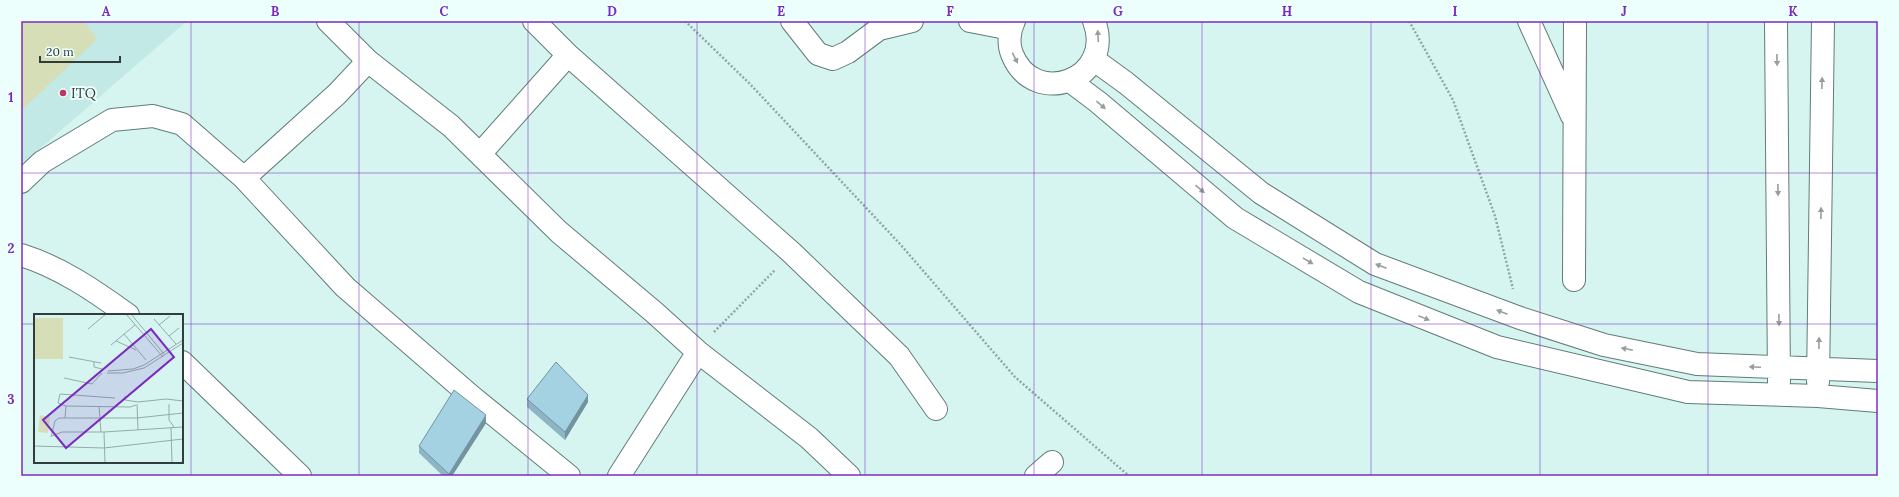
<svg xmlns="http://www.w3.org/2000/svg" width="1899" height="497" viewBox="0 0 1899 497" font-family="Lora,serif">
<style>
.built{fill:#c2e9e5}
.green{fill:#d5deb7}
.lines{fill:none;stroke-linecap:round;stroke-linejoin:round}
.street-casing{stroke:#617c79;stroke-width:24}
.path{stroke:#8fa6a3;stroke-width:2.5;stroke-dasharray:2 2;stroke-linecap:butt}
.street{stroke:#fff;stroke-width:22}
.wall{fill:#8db5c3}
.shaded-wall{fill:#73939f}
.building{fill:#a4d2e3;stroke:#73939f}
.oneway{fill:#989e9d}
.grid{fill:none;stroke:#7b2cbf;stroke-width:1;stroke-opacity:0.55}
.poi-dot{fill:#bf3368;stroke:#edfffd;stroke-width:1.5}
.labels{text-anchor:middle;stroke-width:4;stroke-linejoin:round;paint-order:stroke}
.poi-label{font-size:14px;fill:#313d3b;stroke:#edfffd;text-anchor:start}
.inset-road{fill:none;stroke:#94aba8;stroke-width:1}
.view{fill:#7b2cbf;fill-opacity:0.15;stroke:#7b2cbf;stroke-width:2}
.inset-edge{fill:none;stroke:#313d3b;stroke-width:2}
.neatline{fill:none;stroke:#7b2cbf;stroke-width:1.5}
.grid-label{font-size:13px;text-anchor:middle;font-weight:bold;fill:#7b2cbf}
</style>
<rect width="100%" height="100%" fill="#d6f5f1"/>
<path class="built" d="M 21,21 L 187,21 L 21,165 Z"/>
<path class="green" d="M 21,21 L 84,21 L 97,39 L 21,111 Z"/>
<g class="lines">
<g class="street-casing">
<path id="street" d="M 328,21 L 368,61 L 451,126 L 559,232 L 655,313 L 698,352 L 809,438 L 849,476
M 534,21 L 568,55 L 792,253 L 899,356 L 936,409
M 792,21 L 818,54 L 833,59 L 848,52 L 879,29 L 912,21
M 970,21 L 1011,29
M 1014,21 C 1009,31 1008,44 1012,54 C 1034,110 1116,79 1094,21
M 1529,21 L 1572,116
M 1776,21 L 1779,382
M 1093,59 L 1126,83 L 1261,193 L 1375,264 L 1520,318 L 1604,345 L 1697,364 L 1878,371
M 1070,81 L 1098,102 L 1235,218 L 1359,292 L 1497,347 L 1688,392 L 1818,396 L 1878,401
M 480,154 L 568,55
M 244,178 L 337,94 L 368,61
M 21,182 L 42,162 L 112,120 L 153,116 L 182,124 L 244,178 L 345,287 L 471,396 L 569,476
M 21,255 C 60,267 95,291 128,315
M 1574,280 L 1575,21
M 182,362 L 300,476
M 1818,382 L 1823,21
M 619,476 L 698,352
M 1036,476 L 1052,462"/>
</g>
<path class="path" d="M 685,21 L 750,84 L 900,244 L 1015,377 L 1129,476
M 1409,21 L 1453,100 L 1495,216 L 1513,289
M 714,332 L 775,270"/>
<use href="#street" class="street"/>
</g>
<path class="wall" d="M 527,399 L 588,402 L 565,440 L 527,407 Z
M 486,423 L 452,476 L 443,476 L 419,453 L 419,446 Z"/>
<path class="shaded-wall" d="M 588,395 L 588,402 L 565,440 L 565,432 Z
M 486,415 L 486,423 L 452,476 L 449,476 L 449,474 Z"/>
<path class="building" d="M 556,362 L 588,395 L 565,432 L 527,399 Z
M 454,390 L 486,415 L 449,474 L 419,446 Z"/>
<defs><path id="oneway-solid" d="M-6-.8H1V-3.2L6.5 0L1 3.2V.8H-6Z"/></defs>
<g class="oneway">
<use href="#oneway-solid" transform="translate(1098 36) rotate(-93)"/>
<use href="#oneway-solid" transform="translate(1015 58) rotate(63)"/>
<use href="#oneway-solid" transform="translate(1777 60) rotate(89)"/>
<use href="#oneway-solid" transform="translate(1822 83) rotate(-89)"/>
<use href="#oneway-solid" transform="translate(1101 105) rotate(40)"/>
<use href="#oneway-solid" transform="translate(1200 189) rotate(40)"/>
<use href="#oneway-solid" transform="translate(1778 190) rotate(89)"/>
<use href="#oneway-solid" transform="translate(1821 213) rotate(-89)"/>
<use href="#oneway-solid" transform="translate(1308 261) rotate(31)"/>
<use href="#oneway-solid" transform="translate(1381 266) rotate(-159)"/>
<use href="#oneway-solid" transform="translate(1502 312) rotate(-159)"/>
<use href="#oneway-solid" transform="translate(1424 318) rotate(22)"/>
<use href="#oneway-solid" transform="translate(1779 320) rotate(89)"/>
<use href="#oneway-solid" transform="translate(1819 343) rotate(-89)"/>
<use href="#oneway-solid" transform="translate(1627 349) rotate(-168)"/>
<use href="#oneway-solid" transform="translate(1755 367) rotate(-177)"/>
</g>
<path class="grid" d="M 191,21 L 191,476M 359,21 L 359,476M 528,21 L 528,476M 697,21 L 697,476M 865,21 L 865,476M 1034,21 L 1034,476M 1202,21 L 1202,476M 1371,21 L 1371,476M 1540,21 L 1540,476M 1708,21 L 1708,476M 21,173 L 1878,173M 21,324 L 35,324M 182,324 L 1878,324"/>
<circle class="poi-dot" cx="63" cy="93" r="4"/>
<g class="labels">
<g class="poi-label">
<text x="71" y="98">ITQ</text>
</g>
</g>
<g transform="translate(34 314)">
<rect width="149" height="149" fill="#d6f5f1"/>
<path d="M 0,4 L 29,4 L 29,45 L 0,45 ZM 6,101 L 16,103 L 14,119 L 4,118 Z" fill="#d5deb7"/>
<path class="inset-road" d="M 92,0 L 129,43M 97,0 L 130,40M 120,5 L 142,30M 125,11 L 136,2M 54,15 L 72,0M 90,20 L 112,46M 135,22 L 145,14M 82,27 L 102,36M 77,31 L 101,11M 35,43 L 67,49M 60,48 L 60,53 L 68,55M 74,57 L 99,55 L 110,51 L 149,26M 73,59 L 89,59 L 110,54 L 149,29M 30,64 L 58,70 L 68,59M 91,82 L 91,86 L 104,88 L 132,85 L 149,87M 81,84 L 26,80 L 24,89 L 32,92 L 96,93 L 102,91M 103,90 L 104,116M 135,90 L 135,106 L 140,113M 65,92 L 67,118M 31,104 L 32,92M 137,113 L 138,149M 70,118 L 71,149M 18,122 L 28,118 L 70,118 L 149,113M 17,123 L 21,107 L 25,104 L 103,104 L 149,99M 0,132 L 70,134 L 149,125"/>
<path class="view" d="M 117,15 L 140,43 L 32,134 L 9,106 Z"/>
<rect width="149" height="149" class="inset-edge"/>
</g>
<rect width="1899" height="497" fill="none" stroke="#edfffd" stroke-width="44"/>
<path d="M40 56v6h80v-6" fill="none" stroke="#313d3b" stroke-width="2"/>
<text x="46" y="56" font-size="12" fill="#313d3b" stroke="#edfffd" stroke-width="3" paint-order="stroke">20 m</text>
<rect x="22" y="22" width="1855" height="453" class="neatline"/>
<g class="grid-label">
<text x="106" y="16">A</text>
<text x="275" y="16">B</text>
<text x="444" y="16">C</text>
<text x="612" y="16">D</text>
<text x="781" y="16">E</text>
<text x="950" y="16">F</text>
<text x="1118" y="16">G</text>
<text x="1287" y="16">H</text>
<text x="1455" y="16">I</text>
<text x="1624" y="16">J</text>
<text x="1793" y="16">K</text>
<text x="11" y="102">1</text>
<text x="11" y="253">2</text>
<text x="11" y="404">3</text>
</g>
</svg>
